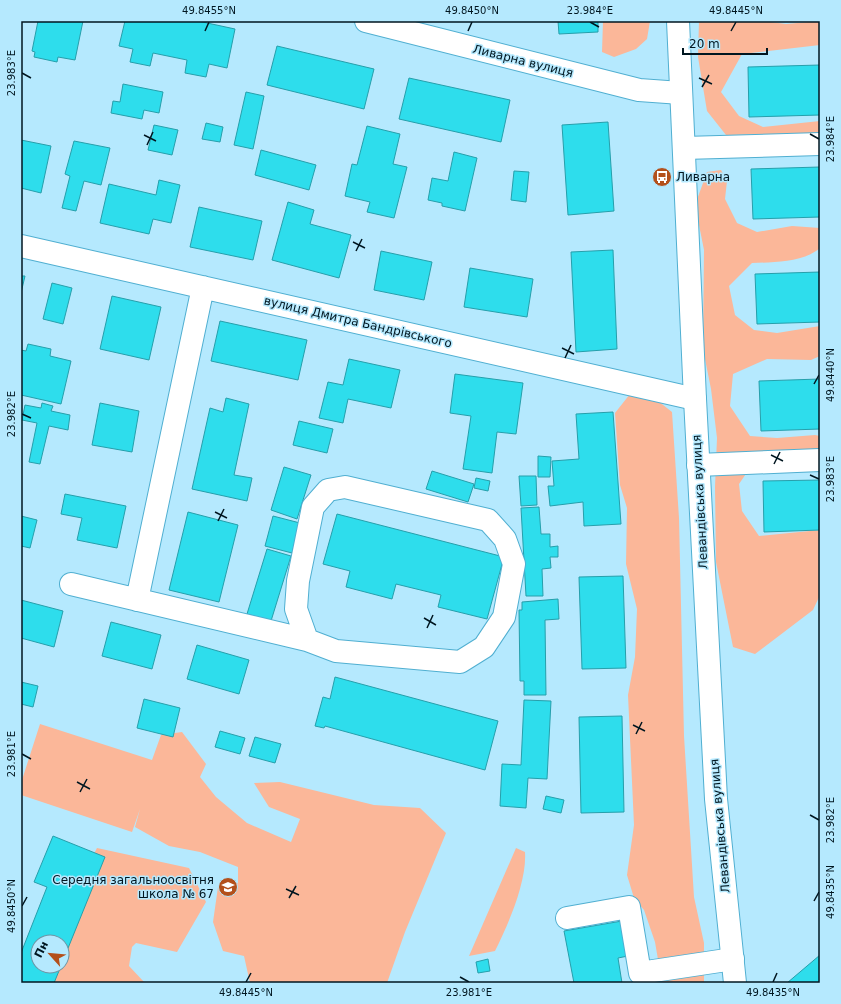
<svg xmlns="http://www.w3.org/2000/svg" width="841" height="1004" viewBox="0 0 841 1004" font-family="'DejaVu Sans',sans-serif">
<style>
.green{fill:#fbb799}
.building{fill:#2eddec;stroke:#269fab}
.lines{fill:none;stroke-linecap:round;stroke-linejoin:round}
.minor-casing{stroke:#50afd1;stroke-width:24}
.major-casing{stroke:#50afd1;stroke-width:24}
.minor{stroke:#fff;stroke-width:22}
.major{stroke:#fff;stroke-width:22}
.ticks{fill:none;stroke:#001620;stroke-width:1.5}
.labels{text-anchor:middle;stroke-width:3;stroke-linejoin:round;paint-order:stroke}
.street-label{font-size:12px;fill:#001620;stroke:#b5e9fe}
.poi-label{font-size:12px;fill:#001620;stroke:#b5e9fe;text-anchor:start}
.neatline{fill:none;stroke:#001620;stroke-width:1.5}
.ticks-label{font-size:10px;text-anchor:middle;fill:#001620}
</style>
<rect width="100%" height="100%" fill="#b5e9fe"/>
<path class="green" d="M 603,21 L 650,21 L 647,39 L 636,49 L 614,57 L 602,52 Z
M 699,21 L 763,21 L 786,24 L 820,21 L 820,45 L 742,54 L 721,92 L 739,116 L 763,127 L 820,121 L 820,133 L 726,135 L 707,111 L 698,57 Z
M 721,170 L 727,181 L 725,199 L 737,223 L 757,232 L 792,226 L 820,228 L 820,248 C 802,263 774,262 752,263 L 729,286 L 735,315 L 754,330 L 777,333 L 820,326 L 820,356 L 811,360 L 767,359 L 733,374 L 730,406 L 750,436 L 777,438 L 815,435 L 820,436 L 820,462 L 754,462 L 739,484 L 742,511 L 759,536 L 820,530 L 820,595 L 813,610 L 755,654 L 733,647 L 716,562 L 715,487 L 717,438 L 711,389 L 703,349 L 704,250 L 695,205 L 707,172 Z
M 630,394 L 653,397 L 672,412 L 679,518 L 684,736 L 694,897 L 704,943 L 704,983 L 662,983 L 655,942 L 644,910 L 634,898 L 627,875 L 634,825 L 628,695 L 635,657 L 637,609 L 626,564 L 627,508 L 620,485 L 615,413 Z
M 40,724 L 152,760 L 161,735 L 182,732 L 206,764 L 200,777 L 216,797 L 247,823 L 291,842 L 300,819 L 269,807 L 254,783 L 280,782 L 374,805 L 420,808 L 446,833 L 405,932 L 387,983 L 250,983 L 244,956 L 223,951 L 213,922 L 218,887 L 238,883 L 238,867 L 200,852 L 169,846 L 135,827 L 140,809 L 132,832 L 21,795 L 21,783 Z
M 97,848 L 189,868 L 206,902 L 177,952 L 136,943 L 132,947 L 129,966 L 145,983 L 51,983 L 59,966 L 62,966 L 65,910 Z
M 516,848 L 525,852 C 527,882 508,925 495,951 L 469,956 Z"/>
<path class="building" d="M 38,21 L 83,21 L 75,60 L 58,57 L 57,62 L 34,57 L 35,52 L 32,51 Z
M 125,21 L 198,21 L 235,29 L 227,68 L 209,64 L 206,77 L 185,73 L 187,60 L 153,53 L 150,66 L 130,62 L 133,49 L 119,46 Z
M 558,21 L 598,21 L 598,32 L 559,34 Z
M 277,46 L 374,69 L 364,109 L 267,85 Z
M 820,65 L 820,115 L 749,117 L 748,67 Z
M 409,78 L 510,100 L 501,142 L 399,119 Z
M 123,84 L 163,92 L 159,113 L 144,110 L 142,119 L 111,113 L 113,101 L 120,102 Z
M 246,92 L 264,96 L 253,149 L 234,145 Z
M 608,122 L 614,211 L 568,215 L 562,125 Z
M 206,123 L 223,127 L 220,142 L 202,139 Z
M 154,125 L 178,130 L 172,155 L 148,150 Z
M 367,126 L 400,134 L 393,164 L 407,167 L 394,218 L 367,212 L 370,202 L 345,196 L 352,164 L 357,165 Z
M 21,140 L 51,146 L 41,193 L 21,188 Z
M 74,141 L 110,148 L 101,185 L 84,181 L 76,211 L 62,208 L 70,176 L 65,174 Z
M 261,150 L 316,165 L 309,190 L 255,175 Z
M 454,152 L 477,158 L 465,211 L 442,206 L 442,203 L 428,200 L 432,178 L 448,181 Z
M 820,167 L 820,217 L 753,219 L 751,169 Z
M 514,171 L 529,172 L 526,202 L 511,200 Z
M 159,180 L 180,185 L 171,223 L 153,219 L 149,234 L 100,223 L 109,184 L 156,195 Z
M 288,202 L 314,210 L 310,224 L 351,235 L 339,278 L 272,260 Z
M 199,207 L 262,221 L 253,260 L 190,247 Z
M 613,250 L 617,349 L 576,352 L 571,252 Z
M 381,251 L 432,262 L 424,300 L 374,290 Z
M 470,268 L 533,279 L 527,317 L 464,307 Z
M 820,272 L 820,322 L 757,324 L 755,274 Z
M 21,276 L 25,276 L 21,293 Z
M 52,283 L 72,288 L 63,324 L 43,319 Z
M 112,296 L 161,307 L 149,360 L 100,349 Z
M 220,321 L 307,340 L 298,380 L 211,361 Z
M 28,344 L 51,349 L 50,356 L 71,361 L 61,404 L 21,395 L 21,350 L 26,351 Z
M 349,359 L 400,370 L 391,408 L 348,399 L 343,423 L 319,418 L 328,382 L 343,385 Z
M 455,374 L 523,383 L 516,434 L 497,432 L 492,473 L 463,469 L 471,416 L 450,413 Z
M 820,379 L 820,429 L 761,431 L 759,381 Z
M 226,398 L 249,404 L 234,475 L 252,478 L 247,501 L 192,489 L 210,408 L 223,412 Z
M 42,403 L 53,406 L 51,411 L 70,415 L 68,430 L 49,426 L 40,464 L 29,462 L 37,423 L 22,420 L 25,405 L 41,408 Z
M 100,403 L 139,411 L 132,452 L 92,445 Z
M 613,412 L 621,524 L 584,526 L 583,502 L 550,506 L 548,486 L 554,486 L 552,461 L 579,459 L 576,414 Z
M 299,421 L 333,429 L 327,453 L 293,445 Z
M 538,456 L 551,457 L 550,477 L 538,477 Z
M 284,467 L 311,475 L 297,519 L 271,510 Z
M 432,471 L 474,484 L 468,502 L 426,489 Z
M 519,476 L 536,476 L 537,505 L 521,506 Z
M 476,478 L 490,481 L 488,491 L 474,488 Z
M 820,480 L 820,530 L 764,532 L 763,481 Z
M 65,494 L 126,506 L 117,548 L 77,540 L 82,518 L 61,514 Z
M 539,507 L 541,534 L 550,534 L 550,547 L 558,546 L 558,557 L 550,557 L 551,568 L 542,569 L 543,596 L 526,596 L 521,508 Z
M 188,512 L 238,525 L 219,602 L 169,590 Z
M 337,514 L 504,557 L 487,619 L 438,607 L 441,595 L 396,584 L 392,599 L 346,587 L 350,571 L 323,564 Z
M 21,516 L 37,520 L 30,548 L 21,546 Z
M 273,516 L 300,523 L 292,553 L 265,546 Z
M 267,549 L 291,556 L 271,621 L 247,614 Z
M 623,576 L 626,668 L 582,669 L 579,577 Z
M 558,599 L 559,619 L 545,620 L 546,695 L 524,695 L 524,681 L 520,681 L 519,610 L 522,610 L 522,602 Z
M 21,600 L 63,611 L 54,647 L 21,638 Z
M 111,622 L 161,635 L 152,669 L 102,656 Z
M 197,645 L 249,660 L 239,694 L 187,679 Z
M 335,677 L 498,721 L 485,770 L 325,726 L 324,728 L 315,726 L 323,697 L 330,699 Z
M 21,682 L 38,686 L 33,707 L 21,704 Z
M 144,699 L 180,708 L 173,737 L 137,728 Z
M 524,700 L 551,701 L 547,779 L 528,778 L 526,808 L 500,806 L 502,764 L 521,765 Z
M 622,716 L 624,812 L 581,813 L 579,717 Z
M 220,731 L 245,738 L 240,754 L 215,747 Z
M 255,737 L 281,744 L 275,763 L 249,756 Z
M 546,796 L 564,800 L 561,813 L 543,809 Z
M 53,836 L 105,857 L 62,963 L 62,942 L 38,942 L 38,966 L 61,966 L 54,983 L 21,983 L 21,953 L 47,887 L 34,882 Z
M 622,921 L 628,956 L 618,958 L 622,983 L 574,983 L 564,931 Z
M 820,955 L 820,983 L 787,983 Z
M 488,959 L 490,971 L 478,973 L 476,962 Z"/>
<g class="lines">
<g class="minor-casing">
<path id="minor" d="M 366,21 L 639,90 L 681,93
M 684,148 L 820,144
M 21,246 L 695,399
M 698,465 L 820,460
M 71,584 L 307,640 L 336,651 L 460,662 L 484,647 L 504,617 L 514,564 L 505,539 L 488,520 L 345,487 L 328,490 L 313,507 L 298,581 L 296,609 L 307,640
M 137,600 L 203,287
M 567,918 L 629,907 L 640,973 L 733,959"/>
</g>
<g class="major-casing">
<path id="major" d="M 678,21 L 695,399 L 716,799 L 735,983"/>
</g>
<use href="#minor" class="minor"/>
<use href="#major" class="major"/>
</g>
<path class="ticks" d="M 590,22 L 599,27M 205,31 L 209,22M 468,31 L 472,22M 731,31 L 736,22M 22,73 L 31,78M 699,78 L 712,84M 702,87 L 709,75M 810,134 L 819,139M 144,135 L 156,141M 147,145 L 153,132M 353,242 L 365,248M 356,251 L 362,239M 562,348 L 574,354M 565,358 L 571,345M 814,384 L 819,375M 22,414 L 31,418M 771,455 L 783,461M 774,464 L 780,452M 810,475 L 819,479M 215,512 L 227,518M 218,521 L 224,509M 424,618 L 436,625M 427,628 L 433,615M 633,725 L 645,731M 636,734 L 642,722M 22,754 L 31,759M 77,782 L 90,789M 80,792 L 87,779M 810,815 L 819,820M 286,889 L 299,895M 289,898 L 296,886M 814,901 L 819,892M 22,906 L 27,897M 460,977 L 469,982M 246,982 L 251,973M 773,982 L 777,973"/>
<defs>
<g id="bus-disc" transform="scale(1)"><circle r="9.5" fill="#b3501b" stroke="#b5e9fe"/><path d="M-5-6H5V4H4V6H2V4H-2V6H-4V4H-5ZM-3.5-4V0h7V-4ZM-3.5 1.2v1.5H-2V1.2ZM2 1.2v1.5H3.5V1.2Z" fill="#fff"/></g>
<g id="school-disc" transform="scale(1)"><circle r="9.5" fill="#b3501b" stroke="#b5e9fe"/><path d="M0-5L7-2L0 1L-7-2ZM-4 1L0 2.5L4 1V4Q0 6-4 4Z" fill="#fff"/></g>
</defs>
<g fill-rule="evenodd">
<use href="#bus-disc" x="662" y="177"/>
<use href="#school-disc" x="228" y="887"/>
</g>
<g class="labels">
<g class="street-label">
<text transform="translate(523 61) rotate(14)" y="4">Ливарна вулиця</text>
<text transform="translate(358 322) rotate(13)" y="4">вулиця Дмитра Бандрівського</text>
<text transform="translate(700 502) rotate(-93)" y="4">Левандівська вулиця</text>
<text transform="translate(720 826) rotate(-95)" y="4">Левандівська вулиця</text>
</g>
<g class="poi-label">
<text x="676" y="181">Ливарна</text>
<text x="214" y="884" text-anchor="end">Середня загальноосвітня<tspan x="214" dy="14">школа № 67</tspan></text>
</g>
</g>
<rect width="841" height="1004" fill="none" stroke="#b5e9fe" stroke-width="44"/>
<g transform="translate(50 954) rotate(297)"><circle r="19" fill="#b5e9fe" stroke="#6d95a5"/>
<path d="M0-3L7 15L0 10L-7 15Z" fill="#b3501b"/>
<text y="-6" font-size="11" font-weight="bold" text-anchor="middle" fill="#001620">Пн</text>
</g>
<path d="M683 48v6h84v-6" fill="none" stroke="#001620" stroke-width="2"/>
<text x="689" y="48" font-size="12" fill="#001620" stroke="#b5e9fe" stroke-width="3" paint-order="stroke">20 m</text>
<rect x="22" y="22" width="797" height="960" class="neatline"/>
<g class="ticks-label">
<text x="209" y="14">49.8455°N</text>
<text x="472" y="14">49.8450°N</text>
<text x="590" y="14">23.984°E</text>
<text x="736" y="14">49.8445°N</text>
<text transform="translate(11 73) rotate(-90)" y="4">23.983°E</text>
<text transform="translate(830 139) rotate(-90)" y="4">23.984°E</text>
<text transform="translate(830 375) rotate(-90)" y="4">49.8440°N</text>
<text transform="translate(11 414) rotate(-90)" y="4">23.982°E</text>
<text transform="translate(830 479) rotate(-90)" y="4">23.983°E</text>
<text transform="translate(11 754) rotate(-90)" y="4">23.981°E</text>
<text transform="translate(830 820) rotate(-90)" y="4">23.982°E</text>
<text transform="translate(830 892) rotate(-90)" y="4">49.8435°N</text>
<text transform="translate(11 906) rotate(-90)" y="4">49.8450°N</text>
<text x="246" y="996">49.8445°N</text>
<text x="469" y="996">23.981°E</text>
<text x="773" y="996">49.8435°N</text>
</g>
</svg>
